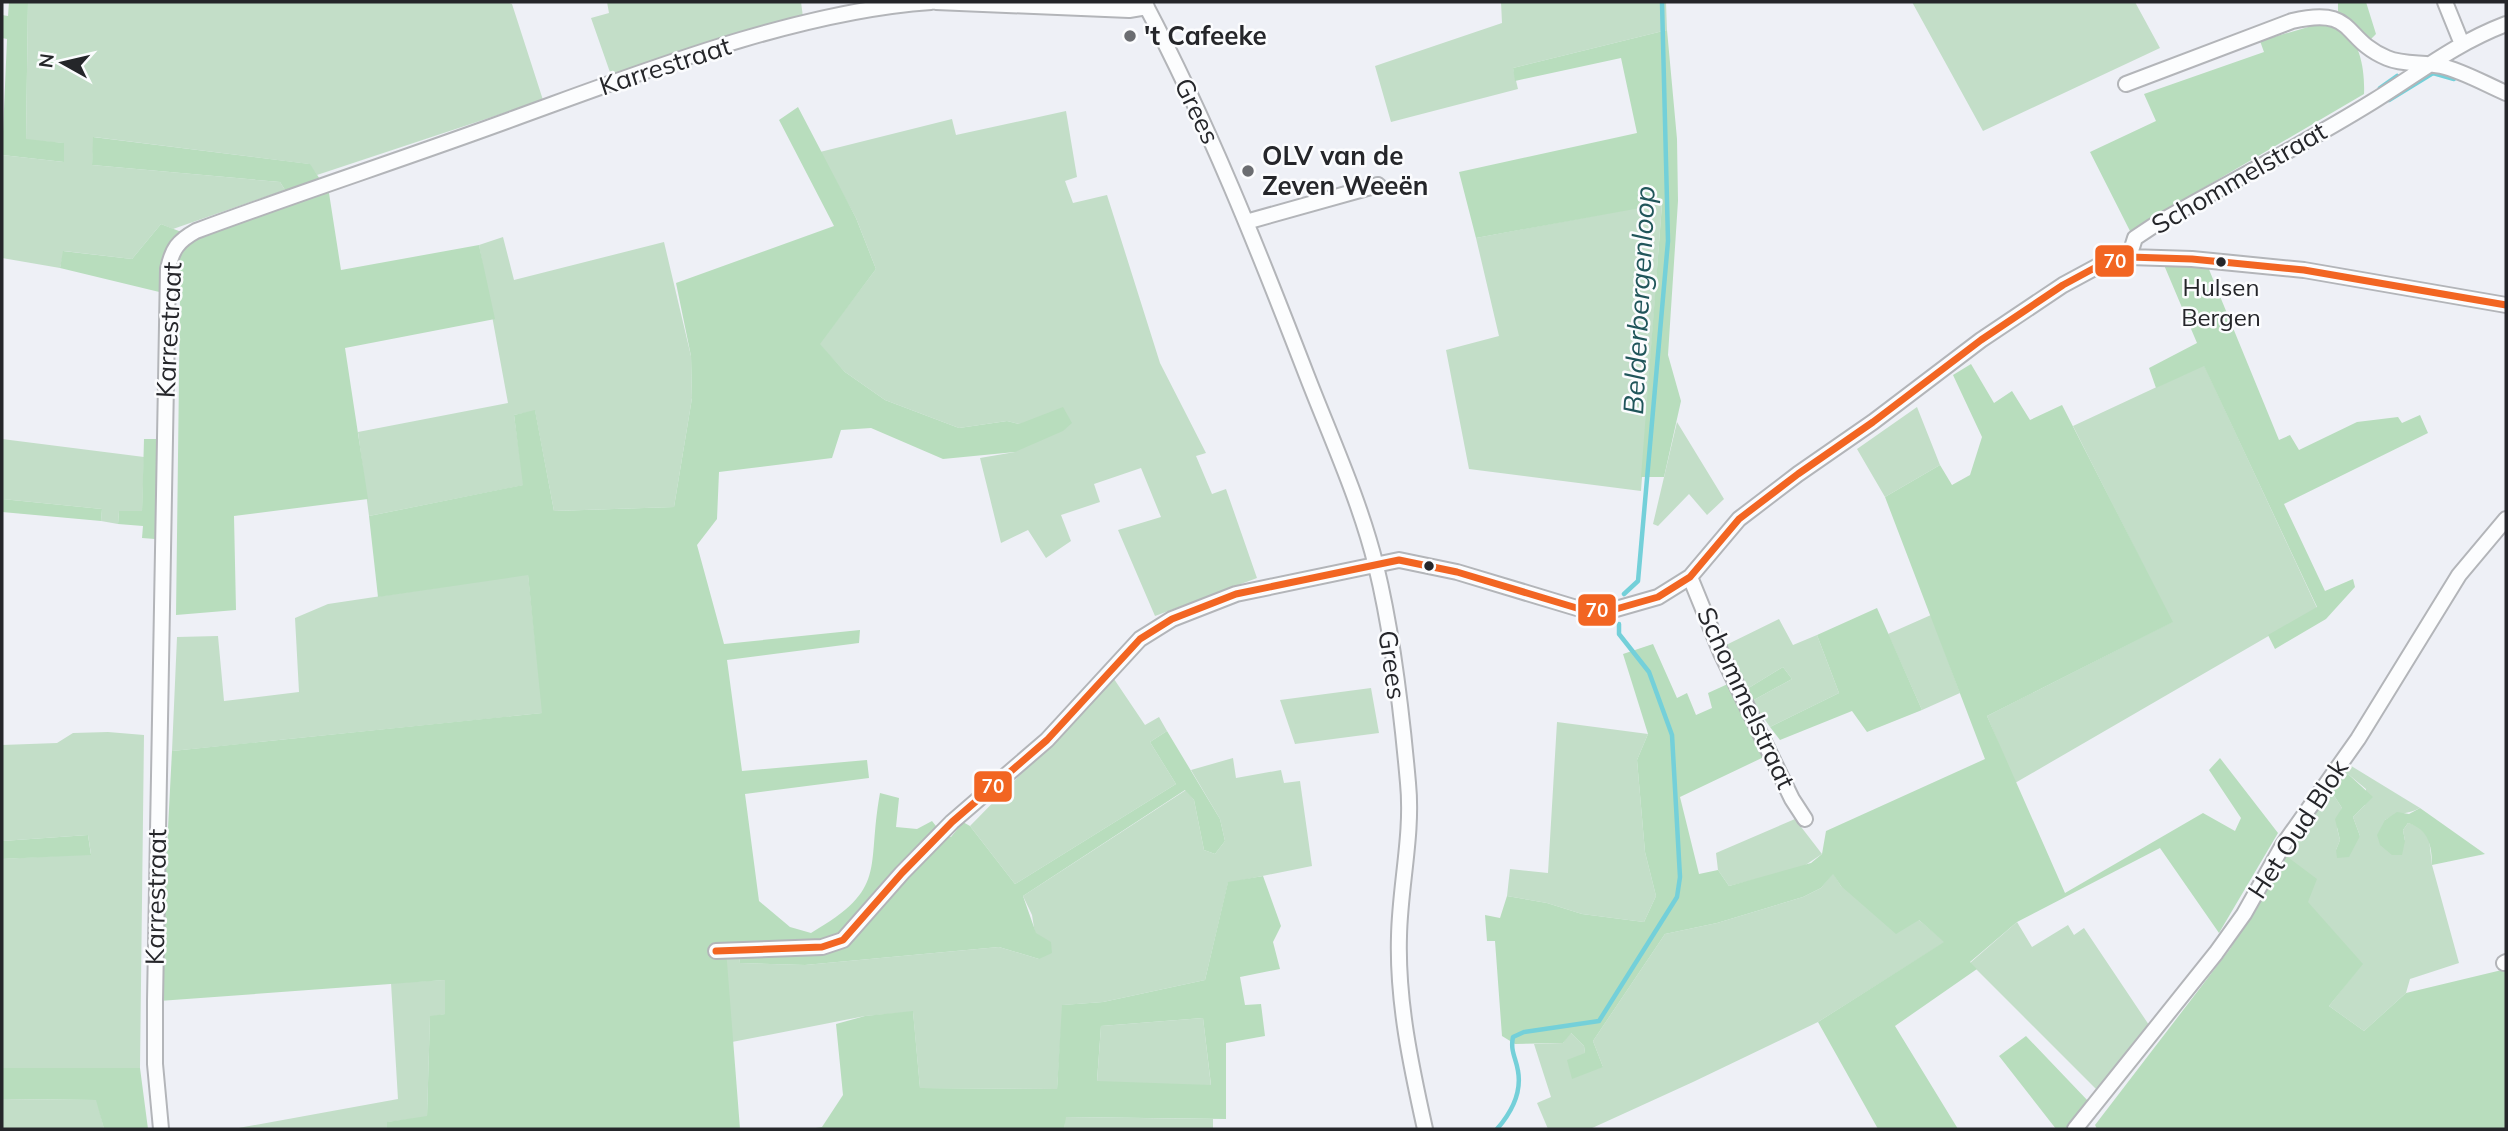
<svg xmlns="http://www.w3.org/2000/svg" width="2508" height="1131" viewBox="0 0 2508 1131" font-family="Mulish,sans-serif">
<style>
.green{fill:#c3dec8}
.forest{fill:#b8ddbd;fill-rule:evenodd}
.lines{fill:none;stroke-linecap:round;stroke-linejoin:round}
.stream{stroke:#74d0d9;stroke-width:4.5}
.minor-casing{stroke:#b3b5b9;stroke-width:18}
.minor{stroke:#fcfdfe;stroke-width:14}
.bus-1-casing{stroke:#fbfcfe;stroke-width:12}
.bus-1{stroke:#f26522;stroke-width:7}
.poi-dot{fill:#6b6d71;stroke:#fbfcfe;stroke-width:2.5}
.bus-dot{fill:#25262a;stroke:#fbfcfe;stroke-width:2.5}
.labels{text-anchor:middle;stroke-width:5;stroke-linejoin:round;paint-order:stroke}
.bus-label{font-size:24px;fill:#25262a;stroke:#fbfcfe}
.poi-label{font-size:26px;font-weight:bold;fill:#25262a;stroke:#fbfcfe;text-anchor:start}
.street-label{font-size:26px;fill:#25262a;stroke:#fbfcfe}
.water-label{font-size:28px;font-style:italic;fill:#20555a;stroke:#fbfcfe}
.line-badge{stroke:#fbfcfe;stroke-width:2.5}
.badge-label{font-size:19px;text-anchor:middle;font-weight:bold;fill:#fff}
</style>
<rect width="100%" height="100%" fill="#eef0f6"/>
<path class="green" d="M 28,2 L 507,2 L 512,4 L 543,100 L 317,175 L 309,164 L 94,137 L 92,165 L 280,182 L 285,190 L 173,229 L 161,224 L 132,259 L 64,251 L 60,268 L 2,258 L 2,155 L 64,162 L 63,143 L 26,140 Z
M 607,2 L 801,2 L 803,17 L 612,78 L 591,18 L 609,13 Z
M 1501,2 L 1666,2 L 1667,30 L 1513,68 L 1518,89 L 1391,122 L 1375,66 L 1502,23 Z
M 1912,2 L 2135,2 L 2160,48 L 1983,131 Z
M 1066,111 L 1077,177 L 1065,181 L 1073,203 L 1107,195 L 1160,363 L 1206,453 L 1196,456 L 1212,494 L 1226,489 L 1257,578 L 1155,616 L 1118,530 L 1161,517 L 1141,468 L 1094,484 L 1100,502 L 1061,515 L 1071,541 L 1046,558 L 1028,530 L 1001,543 L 980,458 L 1015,452 L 1019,424 L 1007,421 L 959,428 L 885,400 L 845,372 L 819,344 L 876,269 L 856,218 L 820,152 L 952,119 L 956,135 Z
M 1662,203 L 1641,491 L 1469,469 L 1446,350 L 1499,336 L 1476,238 Z
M 503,237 L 514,280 L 664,242 L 691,356 L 692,398 L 674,507 L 554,511 L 535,411 L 514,415 L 524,485 L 369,516 L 358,432 L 508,403 L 479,245 Z
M 2204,365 L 2317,608 L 2015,783 L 1987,716 L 2172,622 L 2073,426 Z
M 1917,407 L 1940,465 L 1885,497 L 1857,449 Z
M 1677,422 L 1724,499 L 1707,515 L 1689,494 L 1658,526 L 1653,524 Z
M 2,439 L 144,457 L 142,512 L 119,511 L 118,524 L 101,521 L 102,509 L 2,499 Z
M 528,574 L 543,713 L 172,751 L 177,637 L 218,636 L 224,701 L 299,692 L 295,618 L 328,604 Z
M 1931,615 L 1960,693 L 1922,710 L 1888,634 Z
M 1779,619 L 1793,645 L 1817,635 L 1839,693 L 1770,727 L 1752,701 L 1792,679 L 1783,667 L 1747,689 L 1726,645 Z
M 1114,679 L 1145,725 L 1159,717 L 1167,731 L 1150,742 L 1176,784 L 1015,884 L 970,826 Z
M 1371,688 L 1379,733 L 1295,744 L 1280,700 Z
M 1557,722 L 1648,734 L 1637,760 L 1645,852 L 1656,896 L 1644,922 L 1582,914 L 1547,903 L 1507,896 L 1510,869 L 1548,873 Z
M 108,732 L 144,735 L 140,1068 L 2,1068 L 2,859 L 91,854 L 88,835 L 2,841 L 2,745 L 57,743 L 73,733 Z
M 1233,758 L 1236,778 L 1281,770 L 1284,783 L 1300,781 L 1312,866 L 1228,883 L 1205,980 L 1103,1002 L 1063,1005 L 1057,1089 L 920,1088 L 913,1012 L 865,1016 L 732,1042 L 725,949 L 738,949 L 740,963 L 805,965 L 999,947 L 1039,959 L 1032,915 L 1023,896 L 1186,790 L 1194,800 L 1204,850 L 1215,854 L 1225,841 L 1220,819 L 1191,770 Z
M 2348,764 L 2420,808 C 2407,815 2397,812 2385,820 L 2405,841 L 2403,830 L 2408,823 L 2419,826 L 2429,839 L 2432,865 L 2459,963 L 2410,979 L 2406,993 L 2364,1031 L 2329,1006 L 2362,964 L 2307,902 L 2285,855 L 2331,791 L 2342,808 L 2337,828 L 2340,840 L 2336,850 L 2360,836 L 2353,817 L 2365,805 L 2366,789 L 2348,774 L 2340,777 Z
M 1795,819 L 1822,854 L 1801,868 L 1729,886 L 1718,870 L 1716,853 Z
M 1833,873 L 1841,886 L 1919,920 L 1945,942 L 1818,1022 L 1693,1082 L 1590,1129 L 1548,1129 L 1537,1103 L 1551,1097 L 1534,1044 L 1563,1043 L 1570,1032 L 1584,1046 L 1585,1053 L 1603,1067 L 1593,1041 L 1665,934 L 1717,923 L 1803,897 L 1821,888 Z
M 2017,922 L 2032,947 L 2068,925 L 2074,935 L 2084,928 L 2149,1025 L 2097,1090 L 1970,963 Z
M 445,980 L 445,1014 L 430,1017 L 427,1117 L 388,1122 L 387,1129 L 233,1129 L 398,1099 L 391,983 Z
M 1203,1018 L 1211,1086 L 1097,1082 L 1101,1026 Z
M 2,1099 L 97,1100 L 104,1129 L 2,1129 Z
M 1065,1117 L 1213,1119 L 1213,1129 L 1064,1129 Z"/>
<path class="forest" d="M 9,2 L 28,2 L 26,139 L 64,143 L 64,162 L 2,155 L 7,39 L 2,38 L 2,15 L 8,16 Z
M 2338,2 L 2366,2 L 2376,34 L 2369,41 L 2338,12 Z
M 2322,23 C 2326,24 2335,24 2339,26 C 2361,39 2365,72 2364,94 L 2130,231 L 2090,152 L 2156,121 L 2144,94 L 2264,52 L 2260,41 Z
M 1667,30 L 1677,139 L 1678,201 L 1668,355 L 1681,401 L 1664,477 L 1641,477 L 1662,204 L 1476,238 L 1459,172 L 1637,133 L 1621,58 L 1515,81 L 1513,68 Z
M 798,107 L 856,218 L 876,269 L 820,344 L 845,372 L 885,400 L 959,428 L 1007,421 L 1019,424 L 1063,407 L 1072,423 L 1063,431 L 1015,452 L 943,459 L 871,428 L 841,430 L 832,458 L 719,472 L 717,519 L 697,545 L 724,644 L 860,630 L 859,643 L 727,660 L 742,771 L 867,760 L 869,778 L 745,794 L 759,901 L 790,927 L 811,933 C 889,888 866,870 880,793 L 899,798 L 896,827 L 917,829 L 932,821 L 943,835 L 951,837 L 963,822 L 970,826 L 1015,884 L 1176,784 L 1150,742 L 1167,731 L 1220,819 L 1225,841 L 1215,854 L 1204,850 L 1194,800 L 1185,790 L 1023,896 L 1036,933 L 1051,942 L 1052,953 L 1039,959 L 999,947 L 805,965 L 740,963 L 738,950 L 726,949 L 740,1129 L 387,1129 L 387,1122 L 427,1116 L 430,1016 L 445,1014 L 445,980 L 159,1001 L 172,751 L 542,713 L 528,575 L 378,597 L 369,516 L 523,485 L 514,415 L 535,410 L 554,511 L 674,507 L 692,398 L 691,356 L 676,283 L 834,226 L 779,120 Z
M 93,137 L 310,164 L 329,193 L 341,270 L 479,245 L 495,319 L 345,348 L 368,499 L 234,516 L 236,610 L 176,615 L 180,297 L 60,268 L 63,251 L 132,259 L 161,224 L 194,237 L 292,201 L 280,182 L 92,165 Z
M 2164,265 L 2208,267 L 2279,440 L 2290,435 L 2299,450 L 2357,422 L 2398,417 L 2402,423 L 2420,415 L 2428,433 L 2284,504 L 2325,591 L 2353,579 L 2355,587 L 2326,619 L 2275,649 L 2268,635 L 2317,607 L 2204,366 L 2156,388 L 2149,368 L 2197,343 Z
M 1971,364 L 1994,403 L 2012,391 L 2030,420 L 2062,405 L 2173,622 L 1987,716 L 2065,893 L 2203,813 L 2235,831 L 2241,818 L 2209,770 L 2220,758 L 2278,833 L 2219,933 L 2160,848 L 2017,922 L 1970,962 L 1977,969 L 1895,1026 L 1958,1129 L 1878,1129 L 1818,1022 L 1944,942 L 1919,920 L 1896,934 L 1841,886 L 1833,874 L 1821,888 L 1803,897 L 1717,923 L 1665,934 L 1593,1041 L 1603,1067 L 1572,1079 L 1567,1060 L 1585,1053 L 1584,1046 L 1571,1033 L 1563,1043 L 1515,1044 L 1502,1036 L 1495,941 L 1487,941 L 1485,915 L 1500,918 L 1507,896 L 1547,903 L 1582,914 L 1644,922 L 1656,896 L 1645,852 L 1637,760 L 1648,734 L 1623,654 L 1653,644 L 1677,698 L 1687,693 L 1696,715 L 1712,708 L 1708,693 L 1730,683 L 1766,756 L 1680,797 L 1699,874 L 1718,870 L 1729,886 L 1811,863 L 1822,854 L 1826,831 L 1985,759 L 1885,497 L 1940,465 L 1952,485 L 1970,475 L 1982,437 L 1953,375 Z
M 144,439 L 158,439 L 155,539 L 142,538 L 143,526 L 118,524 L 119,511 L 142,511 Z
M 2,499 L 102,509 L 101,521 L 2,512 Z
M 1877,608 L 1922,710 L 1867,732 L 1852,711 L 1780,740 L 1770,727 L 1839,693 L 1817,635 Z
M 1783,667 L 1792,679 L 1752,701 L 1747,689 Z
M 2348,774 L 2373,797 L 2353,817 L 2360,836 L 2349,857 L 2337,858 L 2336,850 L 2340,840 L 2335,819 L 2342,808 L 2331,791 L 2340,777 Z
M 2420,808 L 2485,854 L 2432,865 C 2432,845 2428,829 2408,823 L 2403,830 L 2405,841 L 2402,855 L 2392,855 L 2380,845 L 2377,835 L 2385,820 L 2397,812 L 2409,814 Z
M 88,835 L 91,855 L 2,859 L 2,841 Z
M 2285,855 L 2317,879 L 2308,902 L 2363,964 L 2329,1006 L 2364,1031 L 2406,993 L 2506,969 L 2506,1129 L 2097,1129 L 2095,1125 L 2230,949 Z
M 1263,876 L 1281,926 L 1273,942 L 1280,969 L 1240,977 L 1245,1005 L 1261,1004 L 1265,1036 L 1226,1043 L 1226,1119 L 1066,1117 L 1064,1129 L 809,1129 L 822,1127 L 843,1095 L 836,1024 L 865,1016 L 913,1011 L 920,1088 L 1057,1089 L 1062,1005 L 1103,1002 L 1205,980 L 1228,882 ZM 1203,1018 L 1211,1085 L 1097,1081 L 1101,1026 Z
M 2026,1036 L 2089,1102 L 2065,1129 L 2056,1129 L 1999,1056 Z
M 2,1068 L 140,1068 L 148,1129 L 104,1129 L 96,1100 L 2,1099 Z"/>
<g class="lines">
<path class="stream" d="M 2380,88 L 2397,76
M 2389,100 L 2433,73 L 2454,79
M 1624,594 L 1638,581 L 1668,241 L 1662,2
M 1497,1129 C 1510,1114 1522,1093 1518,1071 C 1516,1058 1510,1051 1513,1037 L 1524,1032 L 1599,1021 L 1677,897 L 1680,877 L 1672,735 L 1649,672 L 1619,634 L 1619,624"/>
<g class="minor-casing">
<path id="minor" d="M 936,2 L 1129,10 L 1147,7
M 1144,2 C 1208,123 1258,249 1307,376 C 1331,438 1360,501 1376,566 C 1392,631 1402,715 1408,783 C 1413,834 1400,885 1399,936 C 1397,1001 1411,1066 1425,1129
M 2445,2 L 2462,44
M 2126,84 L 2292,21 C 2357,6 2341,39 2387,58 C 2403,65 2423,62 2441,66 C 2463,71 2485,84 2506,93
M 1246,222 L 1378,185
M 2129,257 L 2135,238 L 2153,226 C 2226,184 2301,146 2372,102 C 2419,73 2454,44 2506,24
M 1690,577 L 1721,653 L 1792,799 L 1805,819
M 716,951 L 822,947 L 843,940 L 902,873 L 952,822 L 1047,740 L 1140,639 L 1172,619 L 1236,594 L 1399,560 L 1457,572 L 1580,609 L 1609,611 L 1658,597 L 1690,577 L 1739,519 L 1798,474 L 1873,422 L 1981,340 L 2063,285 L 2100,265 L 2129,257 L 2192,259 L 2304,270 L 2506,305
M 2504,963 L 2506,962
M 161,1129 L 155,1064 L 155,1001 L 168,269 C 172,249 178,241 196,231 C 301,192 409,157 515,118 C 642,72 797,11 931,2
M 2075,1129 L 2216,953 L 2244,914 L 2283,845 L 2358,739 L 2459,575 L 2506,519"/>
</g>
<use href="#minor" class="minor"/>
<g class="bus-1-casing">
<path id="bus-1" d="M 716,951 L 822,947 L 843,940 L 902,873 L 952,822 L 1047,740 L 1140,639 L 1172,619 L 1236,594 L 1399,560 L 1457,572 L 1580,609 L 1609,611 L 1658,597 L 1690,577 L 1739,519 L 1798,474 L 1873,422 L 1981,340 L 2063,285 L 2100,265 L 2129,257 L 2192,259 L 2304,270 L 2506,305"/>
</g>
<use href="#bus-1" class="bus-1"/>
</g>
<g class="poi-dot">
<circle cx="1130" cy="36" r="7"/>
<circle cx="1248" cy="171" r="7"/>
</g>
<g class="bus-dot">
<circle cx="2221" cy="262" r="6"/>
<circle cx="1429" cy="566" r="6"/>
</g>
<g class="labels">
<g class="bus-label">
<text x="2221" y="296">Hulsen<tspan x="2221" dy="30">Bergen</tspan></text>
</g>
<g class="poi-label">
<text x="1144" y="45">'t Cafeeke</text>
<text x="1262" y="165">OLV van de<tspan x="1262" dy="30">Zeven Weeën</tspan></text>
</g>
<g class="street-label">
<text transform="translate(665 66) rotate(-18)" y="9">Karrestraat</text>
<text transform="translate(1197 111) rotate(64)" y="9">Grees</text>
<text transform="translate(2239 178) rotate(-30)" y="9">Schommelstraat</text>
<text transform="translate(169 330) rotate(-87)" y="9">Karrestraat</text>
<text transform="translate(1392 665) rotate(82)" y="9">Grees</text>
<text transform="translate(1746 698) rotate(65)" y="9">Schommelstraat</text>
<text transform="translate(2298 829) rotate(-57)" y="9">Het Oud Blok</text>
<text transform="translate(156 897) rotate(-89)" y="9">Karrestraat</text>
</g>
<g class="water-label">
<text transform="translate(1639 300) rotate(-87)" y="10">Belderbergenloop</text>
</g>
</g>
<g class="line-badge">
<rect x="2094" y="244" width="41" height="34" rx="7" fill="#f26522"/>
<rect x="1577" y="593" width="40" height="34" rx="7" fill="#f26522"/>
<rect x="973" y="770" width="40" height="33" rx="7" fill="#f26522"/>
</g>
<g class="badge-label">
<text x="2115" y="268">70</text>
<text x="1597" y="617">70</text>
<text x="993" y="793">70</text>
</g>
<rect width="2508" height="1131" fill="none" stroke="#25262a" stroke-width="7"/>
<g transform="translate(63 63) rotate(278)" stroke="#fbfcfe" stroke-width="5" paint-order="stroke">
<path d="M0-5L12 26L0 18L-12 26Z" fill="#25262a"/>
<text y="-10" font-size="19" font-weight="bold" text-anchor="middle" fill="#25262a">N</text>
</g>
</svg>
